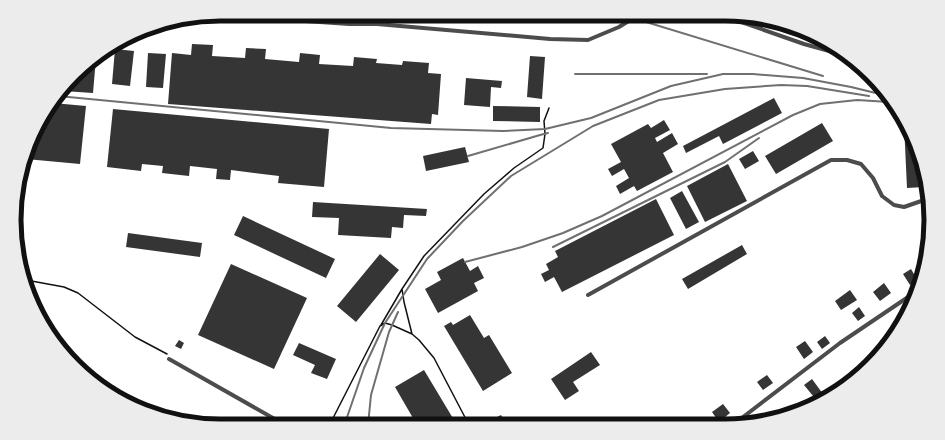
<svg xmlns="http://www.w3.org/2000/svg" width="945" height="440" viewBox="0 0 945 440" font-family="Inter,sans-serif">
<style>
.building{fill:#353535}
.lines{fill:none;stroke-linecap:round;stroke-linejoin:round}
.path{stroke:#111;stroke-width:1.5}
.service{stroke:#4c4c4c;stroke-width:2.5}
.minor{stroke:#4c4c4c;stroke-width:4}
.rail{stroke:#707070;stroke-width:2}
.rim{fill:none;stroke:#111;stroke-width:5}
</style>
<rect width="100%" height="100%" fill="#fff"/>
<path class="building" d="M 562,14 L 576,14 L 576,17 L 572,16 L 572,21 L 561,21 Z
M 192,44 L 213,45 L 212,56 L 245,58 L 246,48 L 266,49 L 265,59 L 299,62 L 300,53 L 320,55 L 319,64 L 353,66 L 354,57 L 377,59 L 376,63 L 402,65 L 403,61 L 429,63 L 428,73 L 441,74 L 438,115 L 432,114 L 431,124 L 168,104 L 172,53 L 191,55 Z
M 115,49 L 134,51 L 130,86 L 112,84 Z
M 148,53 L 166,54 L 163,88 L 146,87 Z
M 530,56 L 545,57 L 542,99 L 527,97 Z
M 96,58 L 93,93 L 63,91 L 84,65 Z
M 466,78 L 502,81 L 501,88 L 491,87 L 490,107 L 464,105 Z
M 774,98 L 782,113 L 723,144 L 719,136 L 686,153 L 683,146 Z
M 53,103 L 86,106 L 80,164 L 26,159 L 41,117 Z
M 493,106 L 540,107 L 540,122 L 493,121 Z
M 113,109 L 329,129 L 324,187 L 278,183 L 279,176 L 231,170 L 230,180 L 216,179 L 217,169 L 190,166 L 189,176 L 162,173 L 163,166 L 142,164 L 141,171 L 107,167 Z
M 664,120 L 670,130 L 655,138 L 657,142 L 672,133 L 678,144 L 663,153 L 673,172 L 637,191 L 634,186 L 620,194 L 616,186 L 629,178 L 624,169 L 612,176 L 608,169 L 621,162 L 611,144 L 648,124 L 651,128 Z
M 822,123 L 833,141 L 776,174 L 765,156 Z
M 904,124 L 915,141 L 924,187 L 907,188 Z
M 465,147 L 469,162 L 426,171 L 423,156 Z
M 753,151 L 759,161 L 745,169 L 739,159 Z
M 728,164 L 747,201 L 705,222 L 687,186 Z
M 682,191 L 699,222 L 686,229 L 670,198 Z
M 656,199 L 674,235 L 562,292 L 554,277 L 545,282 L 541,274 L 549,270 L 546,264 L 558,257 L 555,251 Z
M 313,202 L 427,209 L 426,216 L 404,215 L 403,228 L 392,227 L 391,238 L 338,235 L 339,218 L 312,217 Z
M 243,216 L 335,259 L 326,278 L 234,235 Z
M 128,233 L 202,243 L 200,257 L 126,247 Z
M 742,245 L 747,254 L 688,289 L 682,279 Z
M 380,254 L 399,270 L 356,322 L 337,306 Z
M 463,258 L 470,271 L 478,266 L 484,278 L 474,283 L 478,291 L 438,313 L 425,289 L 441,280 L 437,272 Z
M 231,264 L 307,298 L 274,369 L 198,335 Z
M 911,269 L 918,281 L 910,285 L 903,274 Z
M 884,283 L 891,293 L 880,301 L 873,292 Z
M 850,290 L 857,300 L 841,310 L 835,301 Z
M 859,307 L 865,316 L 858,321 L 852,313 Z
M 470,315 L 484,338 L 489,335 L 512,373 L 483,391 L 444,326 L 451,322 L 453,325 Z
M 825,336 L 830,343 L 822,349 L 817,342 Z
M 179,340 L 184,343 L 181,349 L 175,346 Z
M 805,341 L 813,352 L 804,359 L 796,347 Z
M 299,343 L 336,359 L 327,379 L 311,373 L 315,365 L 293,355 Z
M 591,352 L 600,365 L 573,382 L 579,391 L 565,400 L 551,379 Z
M 424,370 L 457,425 L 417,425 L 395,387 Z
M 767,375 L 773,383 L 763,390 L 757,382 Z
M 812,379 L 826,398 L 818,402 L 804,385 Z
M 723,404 L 730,413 L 719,422 L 712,412 Z
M 501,415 L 507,425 L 497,425 L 493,419 Z"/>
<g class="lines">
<path class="path" d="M 26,280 L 64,287 L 78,293 L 135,337 L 167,354
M 381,325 L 402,289
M 412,334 L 404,302 L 402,289 L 424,256 L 484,194 L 514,168 L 543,148 L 545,134 L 544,121 L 549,108
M 329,426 L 380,326 L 385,323 L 392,325 L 412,334 L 419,340 L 434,358 L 469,425"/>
<path class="service" d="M 741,420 L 744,424"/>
<path class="minor" d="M 703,14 L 727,17 L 804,44 L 840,54
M 217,15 L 349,24 L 377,24 L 550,39 L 588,40 L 619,27 L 640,14
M 588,295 L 831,160 L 847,160 L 861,164 L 873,178 L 882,196 L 894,205 L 904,207 L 927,199
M 169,359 L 287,426
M 734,424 L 840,343 L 917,291"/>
<path class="rail" d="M 623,14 L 633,18 L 823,76
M 575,74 L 707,74
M 58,96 L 391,128 L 503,131 L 545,129 L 591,118 L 671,86 L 723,74 L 753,74 L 803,78 L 851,87 L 884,95
M 468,156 L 540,135 L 548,133
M 553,247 L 725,162 L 759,138
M 465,262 L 522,247 L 563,233 L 602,216 L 793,115 L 820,104 L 857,100 L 889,102
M 368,425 L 371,395 L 389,332 L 398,312
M 344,426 L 364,368 L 385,323 L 427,259 L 463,221 L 511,176 L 593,126 L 659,100 L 725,89 L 781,85 L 807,86 L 869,96"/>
</g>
<path d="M0 0H945V440H0ZM220 21H725A199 199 0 0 1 924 220V220A199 199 0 0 1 725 419H220A199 199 0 0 1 21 220V220A199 199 0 0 1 220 21Z" fill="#ececec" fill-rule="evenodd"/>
<path class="rim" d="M220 21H725A199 199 0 0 1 924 220V220A199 199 0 0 1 725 419H220A199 199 0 0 1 21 220V220A199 199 0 0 1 220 21Z"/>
</svg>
